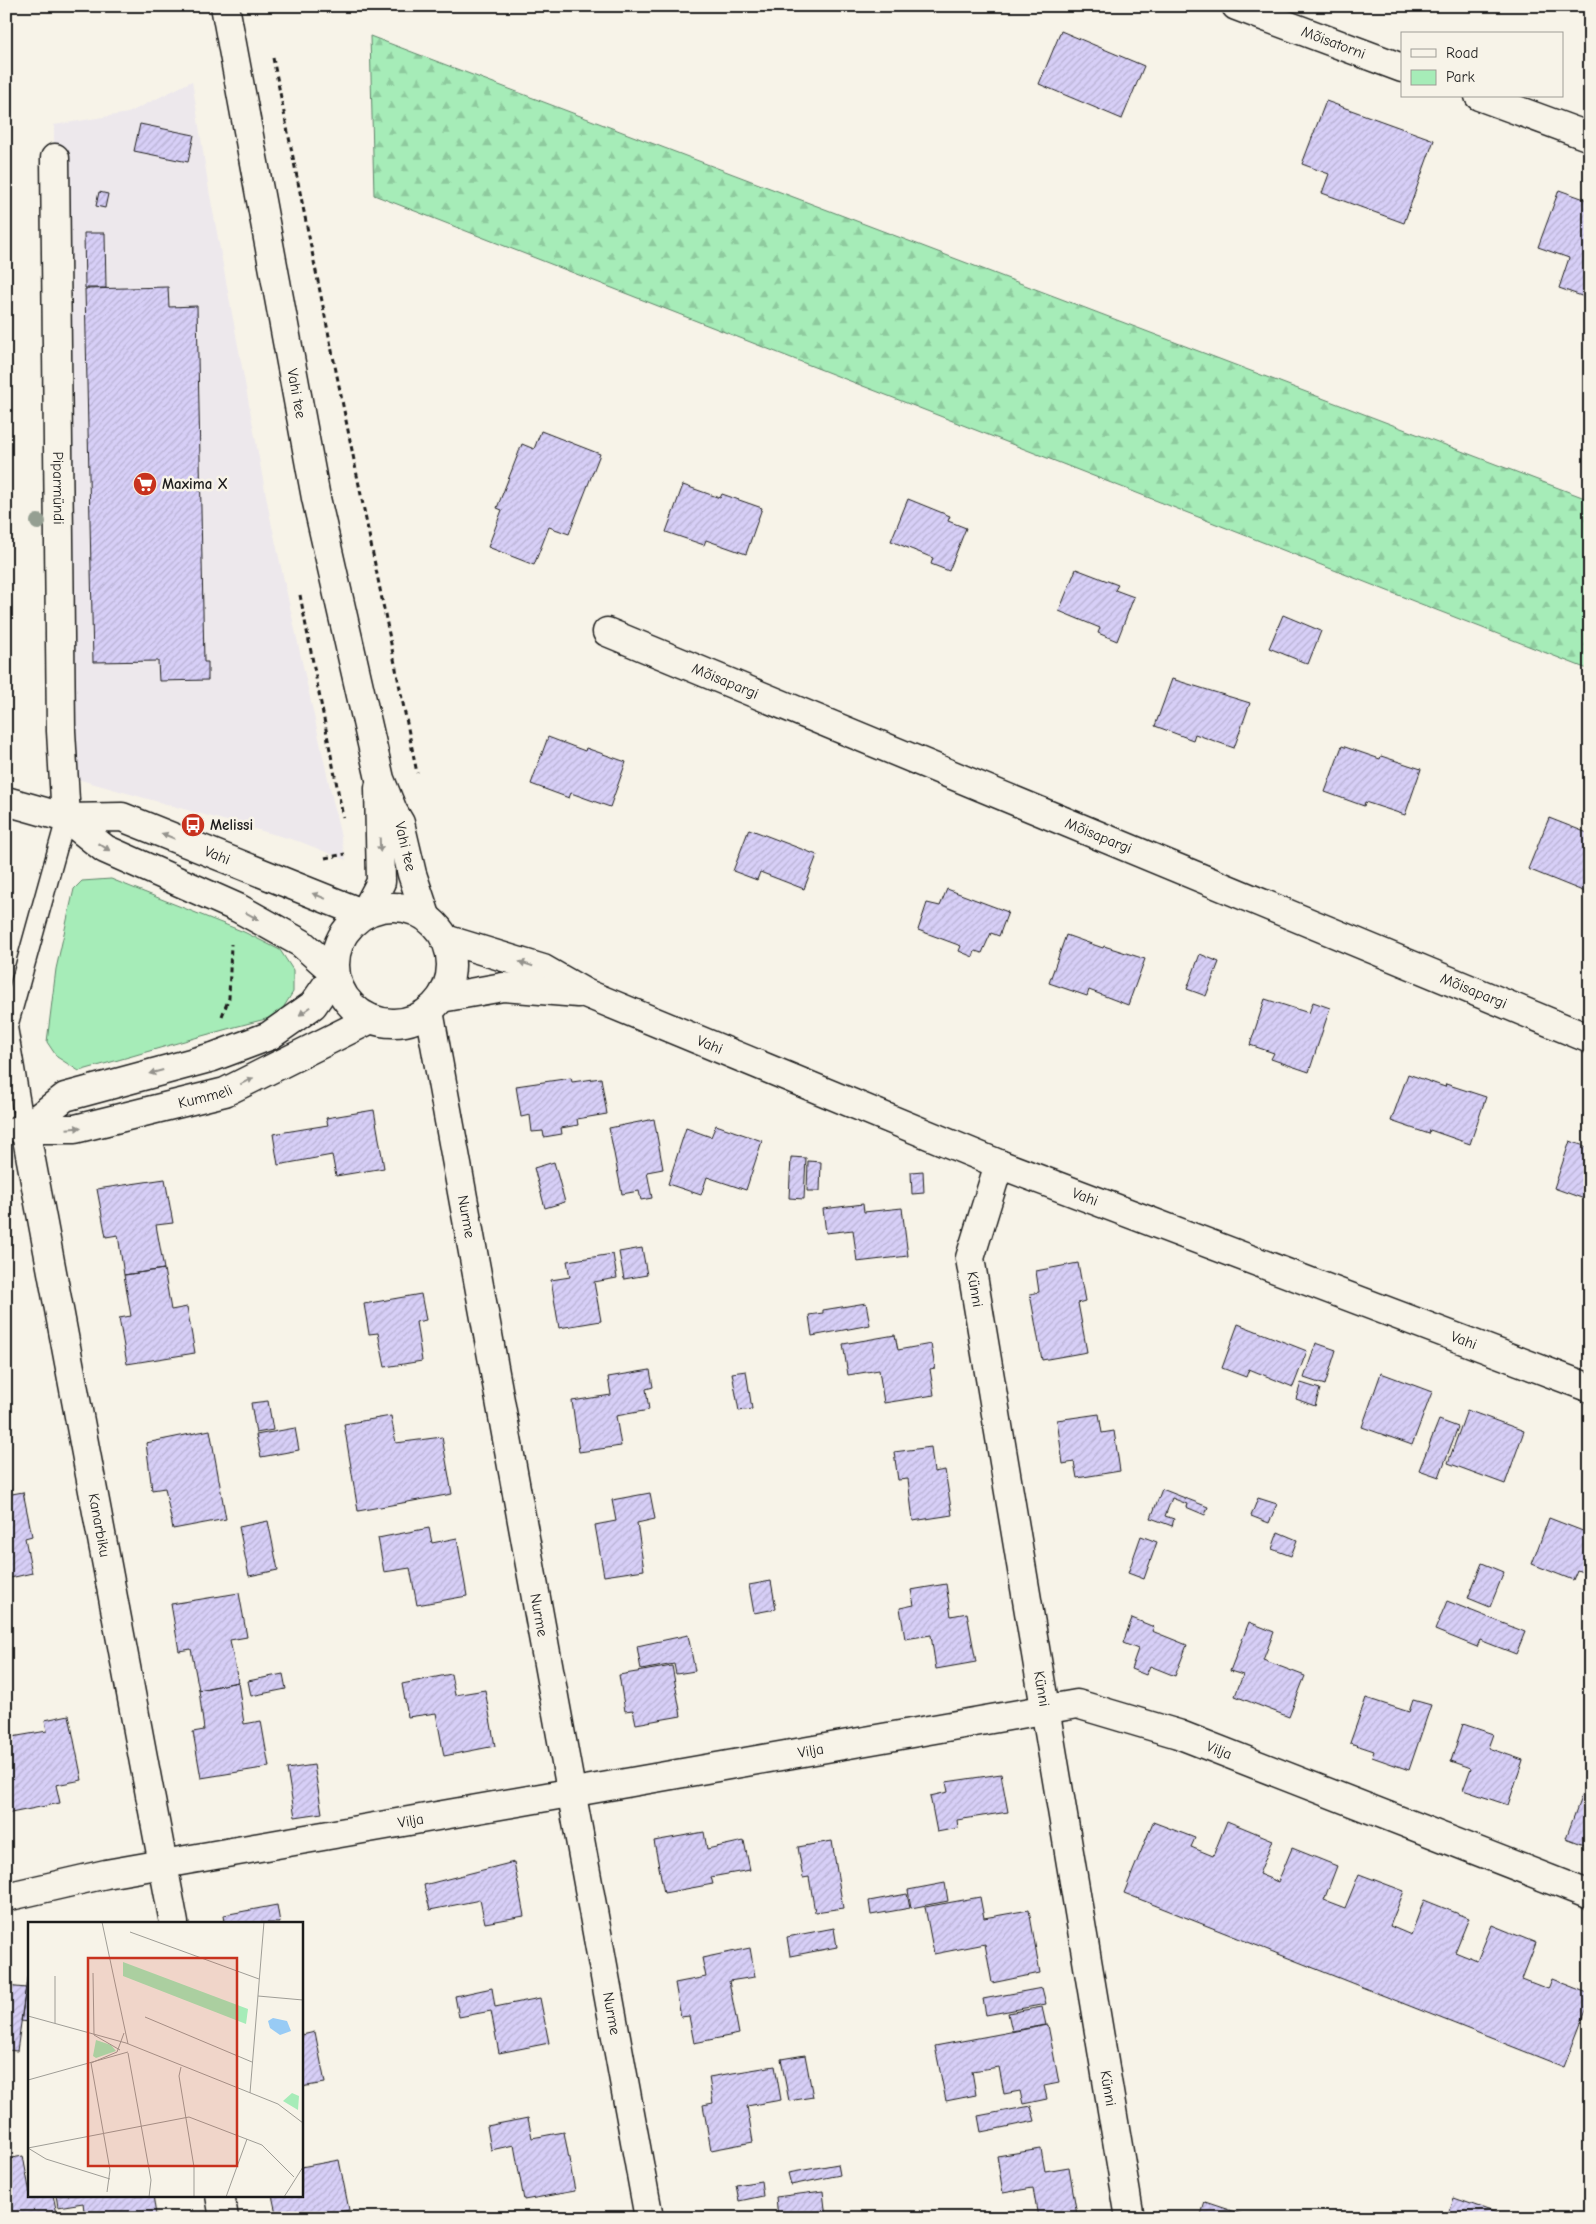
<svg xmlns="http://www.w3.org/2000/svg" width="1596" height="2224" viewBox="0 0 1596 2224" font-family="'Comic Neue',sans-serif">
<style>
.built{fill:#ede8ec}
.green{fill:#a6ecb8;stroke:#61846a}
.forest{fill:url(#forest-firs);stroke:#61846a}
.building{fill:url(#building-hatch);stroke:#1c1c1c}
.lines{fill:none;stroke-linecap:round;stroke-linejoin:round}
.lane-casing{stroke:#1c1c1c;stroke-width:21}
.street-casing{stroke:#1c1c1c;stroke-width:31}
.secondary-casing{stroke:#1c1c1c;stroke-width:31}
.path{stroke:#1c1c1c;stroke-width:3;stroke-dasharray:5 4;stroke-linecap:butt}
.lane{stroke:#f7f3e8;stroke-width:18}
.street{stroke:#f7f3e8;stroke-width:28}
.secondary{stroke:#f7f3e8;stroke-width:28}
.tree{fill:#959f92}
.oneway{fill:#94928c}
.labels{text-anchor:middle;stroke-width:5;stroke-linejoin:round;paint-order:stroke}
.street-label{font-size:15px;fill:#1c1c1c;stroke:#f7f3e8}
.poi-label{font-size:15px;font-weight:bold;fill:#1c1c1c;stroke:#f7f3e8;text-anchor:start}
.inset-road{fill:none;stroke:#9f9d96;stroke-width:1}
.view{fill:#c8321e;fill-opacity:0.15;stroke:#c8321e;stroke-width:2.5}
.inset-edge{fill:none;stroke:#1c1c1c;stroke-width:2.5}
</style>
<defs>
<pattern id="forest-firs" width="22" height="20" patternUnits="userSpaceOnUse" patternTransform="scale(1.25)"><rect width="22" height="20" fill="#a6ecb8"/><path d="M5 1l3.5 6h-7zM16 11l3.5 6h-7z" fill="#8eca9e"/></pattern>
<pattern id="building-hatch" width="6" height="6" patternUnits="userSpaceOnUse" patternTransform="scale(1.25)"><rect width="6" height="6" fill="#d7cff7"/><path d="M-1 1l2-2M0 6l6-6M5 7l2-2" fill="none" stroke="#b8b1d3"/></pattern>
</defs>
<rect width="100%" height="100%" fill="#f7f3e8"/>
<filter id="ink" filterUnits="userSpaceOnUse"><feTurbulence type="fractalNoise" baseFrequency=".02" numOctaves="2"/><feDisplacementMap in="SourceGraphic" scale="10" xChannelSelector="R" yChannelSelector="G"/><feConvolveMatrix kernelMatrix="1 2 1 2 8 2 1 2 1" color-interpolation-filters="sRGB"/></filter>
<g filter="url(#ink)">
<path class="built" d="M 192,81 L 209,190 L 270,517 L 346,860 L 301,842 L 52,772 L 54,125 L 128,113 Z"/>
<path class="green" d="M 111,879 L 244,932 L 280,950 L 293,970 L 293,992 L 278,1016 C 211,1032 145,1053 79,1071 L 57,1057 L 47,1042 L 56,969 L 74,889 L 82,881 Z"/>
<path class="forest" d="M 370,36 L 1590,500 L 1590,670 L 374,195 Z"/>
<path class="building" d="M 1061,31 L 1144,66 L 1122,119 L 1039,84 Z
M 1326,101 L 1434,140 L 1404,223 L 1322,193 L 1329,174 L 1302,164 Z
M 140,124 L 194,135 L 188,162 L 134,151 Z
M 1559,190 L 1590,201 L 1590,299 L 1559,288 L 1569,258 L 1538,247 Z
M 99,192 L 108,194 L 105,208 L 96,206 Z
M 84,233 L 105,233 L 106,288 L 85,288 Z
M 168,287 L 169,307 L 197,306 L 204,662 L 208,662 L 208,680 L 159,681 L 158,661 L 93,662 L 85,289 Z
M 541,431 L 600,454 L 569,534 L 549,527 L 534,565 L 488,547 L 502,510 L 497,508 L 522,444 L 534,449 Z
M 683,485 L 720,498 L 722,494 L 762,508 L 746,554 L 706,540 L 704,545 L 666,532 Z
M 908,499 L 950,516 L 948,521 L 966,528 L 949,571 L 931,564 L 933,558 L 891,541 Z
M 1076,569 L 1118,585 L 1115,590 L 1134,597 L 1117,641 L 1098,633 L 1100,628 L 1059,611 Z
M 1283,615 L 1321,631 L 1308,664 L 1269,648 Z
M 1172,679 L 1250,703 L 1234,748 L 1195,734 L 1193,740 L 1155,726 Z
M 548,737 L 585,751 L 586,748 L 626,762 L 610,807 L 571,793 L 569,798 L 531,784 Z
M 1342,746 L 1380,759 L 1381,756 L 1421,769 L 1405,815 L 1365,802 L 1364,806 L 1325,792 Z
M 1549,818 L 1590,834 L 1590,894 L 1528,869 Z
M 749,829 L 817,855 L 804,889 L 760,872 L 757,880 L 733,871 Z
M 947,889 L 1008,912 L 999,936 L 991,933 L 982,953 L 975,951 L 973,957 L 959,951 L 961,946 L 918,930 L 927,903 L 940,906 Z
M 1066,935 L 1103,948 L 1104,946 L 1145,959 L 1128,1005 L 1089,990 L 1087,996 L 1049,983 Z
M 1200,954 L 1219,962 L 1206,996 L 1187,989 Z
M 1265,999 L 1309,1013 L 1313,1002 L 1330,1008 L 1309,1072 L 1271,1059 L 1274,1053 L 1250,1045 Z
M 1408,1074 L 1445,1087 L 1446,1084 L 1486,1097 L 1470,1144 L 1430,1130 L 1429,1134 L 1391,1121 Z
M 571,1078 L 572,1082 L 601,1078 L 607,1114 L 577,1119 L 578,1125 L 561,1128 L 562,1134 L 544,1137 L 543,1131 L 532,1132 L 530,1115 L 521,1117 L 516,1086 Z
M 374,1110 L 384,1168 L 336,1176 L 332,1155 L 278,1165 L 273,1134 L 328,1125 L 326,1118 Z
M 654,1119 L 663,1169 L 647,1172 L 652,1198 L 641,1200 L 639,1191 L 622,1194 L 609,1128 Z
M 716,1125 L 762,1141 L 746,1190 L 707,1177 L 701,1195 L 668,1184 L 686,1128 L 711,1137 Z
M 1570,1141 L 1590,1148 L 1590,1201 L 1554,1188 Z
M 791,1157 L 806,1158 L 804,1199 L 789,1198 Z
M 808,1161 L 821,1162 L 820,1191 L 807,1191 Z
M 554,1162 L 565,1202 L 545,1208 L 534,1168 Z
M 923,1171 L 924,1193 L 912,1194 L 911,1172 Z
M 165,1179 L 173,1223 L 156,1225 L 164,1269 L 124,1275 L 118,1235 L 106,1237 L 97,1189 Z
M 863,1204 L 864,1212 L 902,1208 L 908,1256 L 857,1262 L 853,1230 L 826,1233 L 823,1209 Z
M 642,1248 L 647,1275 L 624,1279 L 619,1252 Z
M 613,1254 L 617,1278 L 594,1282 L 601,1321 L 559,1328 L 551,1280 L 570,1277 L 567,1261 Z
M 1078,1263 L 1085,1301 L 1078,1303 L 1087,1352 L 1042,1360 L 1030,1294 L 1039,1292 L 1036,1271 Z
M 164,1269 L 171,1310 L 187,1307 L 195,1353 L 127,1364 L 119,1318 L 131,1316 L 124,1275 Z
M 421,1294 L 426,1320 L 416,1322 L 422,1361 L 385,1367 L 378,1333 L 369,1334 L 364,1304 Z
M 866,1303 L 870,1325 L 812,1336 L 809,1315 L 823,1313 L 823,1310 Z
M 1238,1324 L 1307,1351 L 1293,1387 L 1249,1369 L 1246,1377 L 1222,1368 Z
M 895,1335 L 898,1350 L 931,1344 L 935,1368 L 930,1369 L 934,1395 L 884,1403 L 879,1370 L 848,1375 L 843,1344 Z
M 1316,1343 L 1336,1350 L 1325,1385 L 1304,1378 Z
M 650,1370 L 653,1387 L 646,1389 L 649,1410 L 616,1416 L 621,1446 L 579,1452 L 572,1401 L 611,1395 L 608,1377 Z
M 746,1371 L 752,1409 L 739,1411 L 732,1373 Z
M 1381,1373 L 1432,1392 L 1412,1445 L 1362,1427 Z
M 1301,1383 L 1320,1389 L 1315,1406 L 1296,1399 Z
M 268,1401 L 273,1430 L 256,1433 L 251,1403 Z
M 1467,1410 L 1524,1431 L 1505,1484 L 1448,1463 Z
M 1099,1414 L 1102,1433 L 1114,1431 L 1120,1471 L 1077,1478 L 1074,1462 L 1063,1464 L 1057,1420 Z
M 6,1415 L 10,1433 L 6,1434 Z
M 391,1416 L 396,1443 L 442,1437 L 452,1494 L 358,1511 L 344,1424 Z
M 1439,1420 L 1458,1427 L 1439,1477 L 1419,1470 Z
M 295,1428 L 299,1450 L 261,1457 L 256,1435 Z
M 210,1430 L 226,1519 L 173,1529 L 165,1488 L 152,1490 L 146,1443 Z
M 931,1447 L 934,1472 L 945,1470 L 952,1515 L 913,1521 L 908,1479 L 898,1480 L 894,1452 Z
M 6,1467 L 12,1494 L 23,1492 L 32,1536 L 25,1538 L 32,1573 L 6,1579 Z
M 1162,1489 L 1208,1507 L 1205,1515 L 1186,1507 L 1187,1504 L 1172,1498 L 1165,1516 L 1174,1519 L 1172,1526 L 1151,1518 Z
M 650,1493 L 655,1519 L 637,1523 L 644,1570 L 604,1576 L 595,1525 L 616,1521 L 612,1500 Z
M 1258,1498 L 1277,1504 L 1269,1523 L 1251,1516 Z
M 1549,1518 L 1588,1533 L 1590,1529 L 1590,1575 L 1577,1570 L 1573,1580 L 1532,1564 Z
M 268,1521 L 278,1570 L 249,1576 L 239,1527 Z
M 429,1528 L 432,1543 L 457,1538 L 467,1596 L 417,1605 L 410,1568 L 384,1572 L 378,1538 Z
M 1278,1532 L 1297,1540 L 1291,1556 L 1272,1549 Z
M 1141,1536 L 1157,1542 L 1144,1579 L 1128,1573 Z
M 1482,1563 L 1504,1572 L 1490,1607 L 1468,1598 Z
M 771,1581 L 776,1609 L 754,1613 L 749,1585 Z
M 946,1584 L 951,1616 L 967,1613 L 976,1662 L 936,1669 L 931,1635 L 905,1639 L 900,1608 L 914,1605 L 911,1590 Z
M 239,1593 L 247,1637 L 230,1640 L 238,1682 L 199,1690 L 191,1649 L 179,1651 L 171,1604 Z
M 1447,1601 L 1525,1632 L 1516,1654 L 1480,1640 L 1477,1647 L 1435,1630 Z
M 1132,1618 L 1154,1627 L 1152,1631 L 1187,1645 L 1175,1676 L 1150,1666 L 1146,1675 L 1131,1669 L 1138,1649 L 1123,1643 Z
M 1249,1622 L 1274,1632 L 1263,1660 L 1305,1676 L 1289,1717 L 1235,1696 L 1243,1675 L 1230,1671 Z
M 688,1635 L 695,1671 L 676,1674 L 674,1664 L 641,1670 L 637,1646 Z
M 672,1666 L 681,1716 L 636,1724 L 633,1710 L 625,1711 L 619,1675 Z
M 283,1674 L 286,1689 L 251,1696 L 248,1681 Z
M 451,1674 L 455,1695 L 485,1690 L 495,1746 L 444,1756 L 436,1713 L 408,1717 L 402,1684 Z
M 238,1682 L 244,1724 L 261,1721 L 269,1767 L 201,1778 L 193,1732 L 204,1730 L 199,1690 Z
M 1366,1698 L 1409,1712 L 1413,1700 L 1431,1705 L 1409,1770 L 1372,1757 L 1374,1751 L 1350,1743 Z
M 69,1715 L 82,1780 L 56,1785 L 60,1803 L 6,1814 L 6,1738 L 47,1731 L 45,1720 Z
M 1463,1724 L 1493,1734 L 1488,1748 L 1523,1760 L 1508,1805 L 1463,1790 L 1471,1768 L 1451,1761 Z
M 314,1765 L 322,1813 L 295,1817 L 287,1769 Z
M 1001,1774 L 1008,1812 L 957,1820 L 958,1828 L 937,1832 L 930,1796 L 948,1792 L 946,1782 Z
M 1588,1778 L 1590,1778 L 1590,1847 L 1566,1838 Z
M 1227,1821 L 1273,1840 L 1259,1874 L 1278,1882 L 1292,1848 L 1337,1866 L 1324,1900 L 1345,1908 L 1359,1874 L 1404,1891 L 1390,1926 L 1411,1935 L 1424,1900 L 1469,1918 L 1455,1952 L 1477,1961 L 1492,1925 L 1536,1943 L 1522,1979 L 1548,1989 L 1552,1979 L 1590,1994 L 1590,2000 L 1564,2067 L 1124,1893 L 1153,1822 L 1195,1838 L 1191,1847 L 1213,1856 Z
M 704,1832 L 707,1849 L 744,1841 L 750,1870 L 711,1877 L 713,1884 L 664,1893 L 654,1841 Z
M 832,1841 L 843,1908 L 815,1912 L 809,1877 L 803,1878 L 798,1847 Z
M 514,1862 L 524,1916 L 485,1923 L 480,1900 L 430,1910 L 424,1885 Z
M 945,1883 L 948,1901 L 911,1908 L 908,1890 Z
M 907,1894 L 910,1908 L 871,1915 L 869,1901 Z
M 980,1897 L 984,1918 L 1029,1910 L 1040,1973 L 992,1983 L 985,1944 L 934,1954 L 925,1907 Z
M 277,1905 L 280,1923 L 225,1923 L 224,1915 Z
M 834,1928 L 837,1947 L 790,1956 L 787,1937 Z
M 750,1948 L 755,1977 L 729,1981 L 739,2034 L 694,2043 L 689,2016 L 681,2017 L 675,1983 L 706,1977 L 702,1958 Z
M 29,1965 L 29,2022 L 21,2021 Z
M 6,1986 L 26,1988 L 17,2051 L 6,2050 Z
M 492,1988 L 495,2007 L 540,1998 L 549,2043 L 499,2053 L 491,2011 L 459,2017 L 455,1996 Z
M 1042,1988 L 1046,2004 L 986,2015 L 983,1999 Z
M 1042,2007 L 1046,2025 L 1012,2031 L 1008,2013 Z
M 1048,2025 L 1059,2083 L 1044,2086 L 1047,2099 L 1023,2104 L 1020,2091 L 1004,2094 L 999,2067 L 972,2071 L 976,2095 L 946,2101 L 935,2046 Z
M 315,2032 L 325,2083 L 301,2087 L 301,2033 L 302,2035 Z
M 805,2055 L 813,2097 L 789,2101 L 781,2059 Z
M 775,2066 L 781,2100 L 747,2106 L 753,2142 L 711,2150 L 703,2105 L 713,2103 L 709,2077 Z
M 1031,2106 L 1035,2121 L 981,2132 L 978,2116 Z
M 528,2118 L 532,2138 L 564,2132 L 575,2191 L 524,2200 L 514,2145 L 491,2150 L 487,2126 Z
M 1041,2149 L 1045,2171 L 1069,2167 L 1077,2215 L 1038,2218 L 1033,2188 L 1003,2193 L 997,2156 Z
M 23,2156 L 31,2199 L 53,2195 L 58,2218 L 6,2218 L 6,2159 Z
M 339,2160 L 349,2210 L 334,2213 L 335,2218 L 277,2218 L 272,2195 L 301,2195 L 301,2167 Z
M 838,2164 L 840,2175 L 791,2185 L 788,2173 Z
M 761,2181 L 763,2196 L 739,2201 L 736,2185 Z
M 823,2191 L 826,2218 L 778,2218 L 776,2197 Z
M 56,2195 L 153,2195 L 156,2215 L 142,2218 L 85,2218 L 83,2203 L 58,2207 Z
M 1454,2198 L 1511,2218 L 1447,2218 Z
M 1205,2202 L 1244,2215 L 1243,2218 L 1200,2218 Z
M 396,2214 L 397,2218 L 378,2218 L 378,2217 Z"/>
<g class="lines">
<g class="lane-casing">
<path id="lane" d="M 25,1128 L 8,1027 L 66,818"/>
</g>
<g class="street-casing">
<g id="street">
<path id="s1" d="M 225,6 L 316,498 L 380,779 L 393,811 L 400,823 L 412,874 L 426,916"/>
<path id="s2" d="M 1236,6 L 1402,68"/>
<path d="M 1479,96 L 1590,137"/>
<path id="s3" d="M 55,158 L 61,731 L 66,818"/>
<path id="s4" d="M 607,632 L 1590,1039"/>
<path id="s5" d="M 6,801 L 66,818 L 122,817 L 364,914 L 381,882 L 379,788"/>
<path id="s6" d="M 429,1011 L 649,2218"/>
<path id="s7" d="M 25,1128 L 174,1923"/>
<path d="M 25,1128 L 65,1097 L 213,1057 L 269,1036 L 313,1005 L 335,973 L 301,943 L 238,908 L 105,849 L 66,818"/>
<path id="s8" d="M 19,1129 L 75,1129 L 225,1092 L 371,1019"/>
<path id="s9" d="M 999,1164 L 970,1258 L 1130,2218"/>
<path id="s10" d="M 6,1897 L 106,1874 L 1077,1704 L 1178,1734 L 1590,1895"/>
<path d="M 220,2195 L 224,2218"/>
</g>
</g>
<g class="secondary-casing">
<g id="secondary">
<circle cx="393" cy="965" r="58"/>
<path id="s11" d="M 445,939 L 543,969 L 585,993 L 999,1164 L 1590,1388"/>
<path d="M 441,998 L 503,987 L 578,993"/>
</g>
</g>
<path class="path" d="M 273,58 L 417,773
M 300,595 L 343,817
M 325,858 L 345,854
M 222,1016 L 229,998 L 231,944"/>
<use href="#lane" class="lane"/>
<use href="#street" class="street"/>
<use href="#secondary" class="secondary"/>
</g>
<circle class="tree" cx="38" cy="522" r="8"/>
<defs><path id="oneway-solid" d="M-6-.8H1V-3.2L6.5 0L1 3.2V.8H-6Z" transform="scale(1.25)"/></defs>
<g class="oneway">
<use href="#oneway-solid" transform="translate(168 836) rotate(-158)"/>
<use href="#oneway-solid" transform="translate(380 845) rotate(88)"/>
<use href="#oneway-solid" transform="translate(104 847) rotate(32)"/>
<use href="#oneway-solid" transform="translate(319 896) rotate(-158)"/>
<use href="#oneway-solid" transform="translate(252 916) rotate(29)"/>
<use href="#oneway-solid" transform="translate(526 964) rotate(-163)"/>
<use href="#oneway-solid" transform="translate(305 1011) rotate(145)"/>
<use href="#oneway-solid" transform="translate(156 1072) rotate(165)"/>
<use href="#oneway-solid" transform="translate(247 1081) rotate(-26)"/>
<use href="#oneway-solid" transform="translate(74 1128) rotate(-5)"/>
</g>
</g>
<defs>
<g id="supermarket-disc" transform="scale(1.25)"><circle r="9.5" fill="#c8321e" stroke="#f7f3e8"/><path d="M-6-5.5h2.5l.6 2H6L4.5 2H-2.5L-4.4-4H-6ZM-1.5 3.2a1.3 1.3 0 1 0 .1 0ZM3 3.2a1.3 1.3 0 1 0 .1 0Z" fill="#fff"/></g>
<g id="bus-disc" transform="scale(1.25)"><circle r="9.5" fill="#c8321e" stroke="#f7f3e8"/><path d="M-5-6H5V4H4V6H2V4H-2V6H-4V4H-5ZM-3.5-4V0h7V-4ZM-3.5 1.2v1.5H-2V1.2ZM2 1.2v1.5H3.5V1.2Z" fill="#fff"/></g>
</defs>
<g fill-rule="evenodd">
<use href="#supermarket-disc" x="145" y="484"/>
<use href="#bus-disc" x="193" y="825"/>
</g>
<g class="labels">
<g class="street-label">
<text dy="5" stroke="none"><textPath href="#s2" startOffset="104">Mõisatorni</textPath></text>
<text dy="5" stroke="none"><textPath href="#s1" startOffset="394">Vahi tee</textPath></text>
<text dy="5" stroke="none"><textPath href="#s3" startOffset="330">Piparmündi</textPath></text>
<text dy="5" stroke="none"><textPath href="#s4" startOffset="128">Mõisapargi</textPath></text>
<text dy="5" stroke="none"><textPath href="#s4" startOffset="532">Mõisapargi</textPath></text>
<text dy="5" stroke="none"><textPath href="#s1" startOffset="861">Vahi tee</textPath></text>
<text dy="5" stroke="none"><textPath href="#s5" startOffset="221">Vahi</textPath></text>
<text dy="5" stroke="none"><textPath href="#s4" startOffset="938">Mõisapargi</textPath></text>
<text dy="5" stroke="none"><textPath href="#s11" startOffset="286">Vahi</textPath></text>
<text dy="5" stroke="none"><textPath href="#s8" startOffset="190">Kummeli</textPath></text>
<text dy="5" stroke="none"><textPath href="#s11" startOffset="691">Vahi</textPath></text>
<text dy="5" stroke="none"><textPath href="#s6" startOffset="209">Nurme</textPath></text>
<text dy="5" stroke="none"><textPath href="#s9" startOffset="130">Künni</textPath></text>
<text dy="5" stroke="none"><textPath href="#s11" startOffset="1096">Vahi</textPath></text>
<text dy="5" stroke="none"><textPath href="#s7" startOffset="404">Kanarbiku</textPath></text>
<text dy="5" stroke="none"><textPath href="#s6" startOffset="614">Nurme</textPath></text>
<text dy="5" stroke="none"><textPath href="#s9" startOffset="535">Künni</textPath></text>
<text dy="5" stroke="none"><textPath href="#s10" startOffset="1238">Vilja</textPath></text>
<text dy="5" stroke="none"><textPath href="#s10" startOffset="818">Vilja</textPath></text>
<text dy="5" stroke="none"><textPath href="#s10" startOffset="412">Vilja</textPath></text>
<text dy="5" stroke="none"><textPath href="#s6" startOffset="1019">Nurme</textPath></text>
<text dy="5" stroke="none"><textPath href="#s9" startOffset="940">Künni</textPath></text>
</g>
<g class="poi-label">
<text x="162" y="489">Maxima X</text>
<text x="210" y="830">Melissi</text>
</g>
</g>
<g transform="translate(28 1922)">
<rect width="275" height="275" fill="#f7f3e8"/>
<path d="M 68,118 L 83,123 L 88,129 L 68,136 L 65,134 ZM 264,171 L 271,174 L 270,188 L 255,179 Z" fill="#a6ecb8"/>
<path d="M 95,40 L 220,87 L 218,102 L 95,54 Z" fill="#a6ecb8"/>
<path d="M 245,96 L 259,99 L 263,109 L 252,113 L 242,106 L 240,99 Z" fill="#98cbf5"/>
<path class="inset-road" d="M 74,0 L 100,122M 102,10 L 231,57M 65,51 L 66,113M 230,74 L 275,78M 0,94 L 98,121 L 250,182 L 275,201M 117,95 L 224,140M 27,101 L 27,54M 66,113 L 92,128M 100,131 L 123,258 L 121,275M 63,141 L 82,248 L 79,270M 63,141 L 89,130 L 96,111M 153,145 L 151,154 L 166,245 L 166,275M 0,158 L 100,130M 222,171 L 236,0M 0,226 L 161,195 L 234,223 L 266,255M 0,226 L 18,237 L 82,257M 198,275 L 219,217M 256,275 L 275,245"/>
<path class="view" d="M 60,36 L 209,36 L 209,244 L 60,244 Z"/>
<rect width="275" height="275" class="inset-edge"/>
</g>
<rect width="1596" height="2224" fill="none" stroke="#f7f3e8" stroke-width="25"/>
<rect x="12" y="12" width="1571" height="2199" fill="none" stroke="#1c1c1c" stroke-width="2" filter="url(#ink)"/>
<rect x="1401" y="32" width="162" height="65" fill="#f7f3e8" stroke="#9f9d96"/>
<rect x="1411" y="49" width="25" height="8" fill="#f7f3e8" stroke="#9f9d96"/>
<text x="1446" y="58" font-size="15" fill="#1c1c1c">Road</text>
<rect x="1411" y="70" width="25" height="15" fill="#a6ecb8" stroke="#9f9d96"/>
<text x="1446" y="82" font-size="15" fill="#1c1c1c">Park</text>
</svg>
